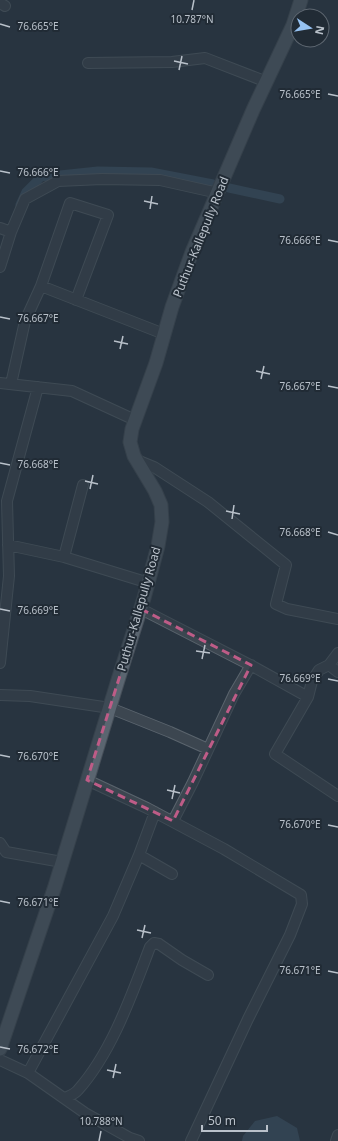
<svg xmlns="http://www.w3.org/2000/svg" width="338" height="1141" viewBox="0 0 338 1141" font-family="'Noto Sans',sans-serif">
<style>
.water{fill:#3f5468}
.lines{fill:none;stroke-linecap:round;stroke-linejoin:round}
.canal{stroke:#3f5468;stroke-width:9}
.minor-casing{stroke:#5a646d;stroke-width:12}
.major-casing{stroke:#464f59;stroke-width:15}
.minor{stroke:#3c4650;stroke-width:10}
.major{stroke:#5a6570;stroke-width:13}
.marked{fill:none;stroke:#be5c87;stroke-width:3;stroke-dasharray:8 5;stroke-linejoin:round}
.ticks{fill:none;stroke:#b9c1ca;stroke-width:1.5}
.labels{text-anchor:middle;stroke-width:4;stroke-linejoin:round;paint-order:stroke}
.street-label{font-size:12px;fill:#b9c1ca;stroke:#212b35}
.ticks-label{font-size:10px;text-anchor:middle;fill:#b9c1ca;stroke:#212b35;stroke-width:4;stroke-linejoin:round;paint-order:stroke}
</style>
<rect width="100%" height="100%" fill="#283440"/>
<path class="water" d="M 277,1116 L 297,1128 L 300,1141 L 242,1141 L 243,1136 L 255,1121 Z"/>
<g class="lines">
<path class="canal" d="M 229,188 L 280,199
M 20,205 L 26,192 L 41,177 L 98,171 L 151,172 L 213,184"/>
<g class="minor-casing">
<path id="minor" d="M 0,3 L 5,6
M 88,63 L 172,62 L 205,58 L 267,82
M 0,228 L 11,232
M 0,267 L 11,232 L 25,199 L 58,181 L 102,179 L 160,180 L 218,193
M 76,300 L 108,215 L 70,203 L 41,286 L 164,334
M 0,383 L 72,391 L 135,420
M 11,384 L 25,321 L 41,286
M 137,460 L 154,467 L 208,502 L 286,565 L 276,604 L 287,609 L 338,619
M 8,545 L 64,557 L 149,583
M 64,557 L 83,485
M 141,609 L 254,667 L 308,697 L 275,754 L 338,796
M 0,663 L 9,576 L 7,501 L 38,387
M 329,665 L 338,672
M 0,695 L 30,696 L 110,708 L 170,732 L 208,749
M 308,697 L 312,681 L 319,670 L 329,665 L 338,653
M 87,780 L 147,808 L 224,849 L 301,895 L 302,904 L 290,935 L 248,1019 L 191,1141
M 155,812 L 139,855 L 172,874
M 173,821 L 193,782 L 234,694 L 251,665
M 0,843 L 6,852 L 62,862
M 0,1060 L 28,1073 L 85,1113 L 130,1138 L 139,1141
M 28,1073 L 113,916 L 139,855
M 65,1098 C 69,1096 75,1094 78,1090 C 112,1052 132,994 150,947 L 154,943 L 159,944 L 182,960 L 208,975
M 336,1141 L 338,1135"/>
</g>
<g class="major-casing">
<path id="major" d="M 0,1049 L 55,886 L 118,680 L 144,598 L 158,546 L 162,522 L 161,505 L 155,491 L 134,456 L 130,442 L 132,429 L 156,363 L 172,307 L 192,252 L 253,110 L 293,25 L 301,0"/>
</g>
<use href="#minor" class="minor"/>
<use href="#major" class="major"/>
</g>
<path d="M0 0H338V1141H0ZM 141,609 L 251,665 L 173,821 L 87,780 Z" fill="#283440" fill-opacity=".55" fill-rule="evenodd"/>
<path class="marked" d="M 141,609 L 251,665 L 173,821 L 87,780 Z"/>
<path class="ticks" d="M 192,10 L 194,0M 0,24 L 10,27M 174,61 L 188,64M 179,70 L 182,56M 328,94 L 338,96M 0,171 L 10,173M 144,201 L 158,204M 150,209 L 152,196M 328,240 L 338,242M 0,317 L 10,319M 114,341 L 128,344M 120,349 L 123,336M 256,371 L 270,374M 261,379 L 264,366M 328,386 L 338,388M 0,463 L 10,465M 85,481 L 98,484M 90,489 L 93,475M 226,511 L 240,514M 232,519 L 234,505M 328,532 L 338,535M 0,609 L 10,611M 196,651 L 210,653M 202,659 L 205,645M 328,679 L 338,681M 0,755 L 10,757M 167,790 L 180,793M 172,799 L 175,785M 328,825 L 338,827M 0,901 L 10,903M 137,930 L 151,933M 142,938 L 145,925M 328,971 L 338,973M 0,1047 L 10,1049M 107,1070 L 121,1073M 113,1078 L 116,1064M 99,1141 L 101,1131"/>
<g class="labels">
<g class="street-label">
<text transform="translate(201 237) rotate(-68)" y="4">Puthur-Kallepully Road</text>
<text transform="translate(139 609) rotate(-74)" y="4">Puthur-Kallepully Road</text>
</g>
</g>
<g class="ticks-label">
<text x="192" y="23">10.787°N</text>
<text x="38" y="30">76.665°E</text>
<text x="300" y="98">76.665°E</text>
<text x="38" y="176">76.666°E</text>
<text x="300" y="244">76.666°E</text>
<text x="38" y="322">76.667°E</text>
<text x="300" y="390">76.667°E</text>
<text x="38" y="468">76.668°E</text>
<text x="300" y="536">76.668°E</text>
<text x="38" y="614">76.669°E</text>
<text x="300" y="682">76.669°E</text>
<text x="38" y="760">76.670°E</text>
<text x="300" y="828">76.670°E</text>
<text x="38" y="906">76.671°E</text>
<text x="300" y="974">76.671°E</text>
<text x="38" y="1053">76.672°E</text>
<text x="101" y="1125">10.788°N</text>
</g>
<g transform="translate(310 28) rotate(102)"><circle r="19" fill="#212b35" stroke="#5e6771"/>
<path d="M0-3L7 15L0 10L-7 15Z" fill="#96c2f2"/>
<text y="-6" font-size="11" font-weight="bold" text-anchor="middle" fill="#b9c1ca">N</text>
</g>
<path d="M202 1125v6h65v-6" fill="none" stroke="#b9c1ca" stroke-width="2"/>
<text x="208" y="1125" font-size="12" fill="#b9c1ca" stroke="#212b35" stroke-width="3" paint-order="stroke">50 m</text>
</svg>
